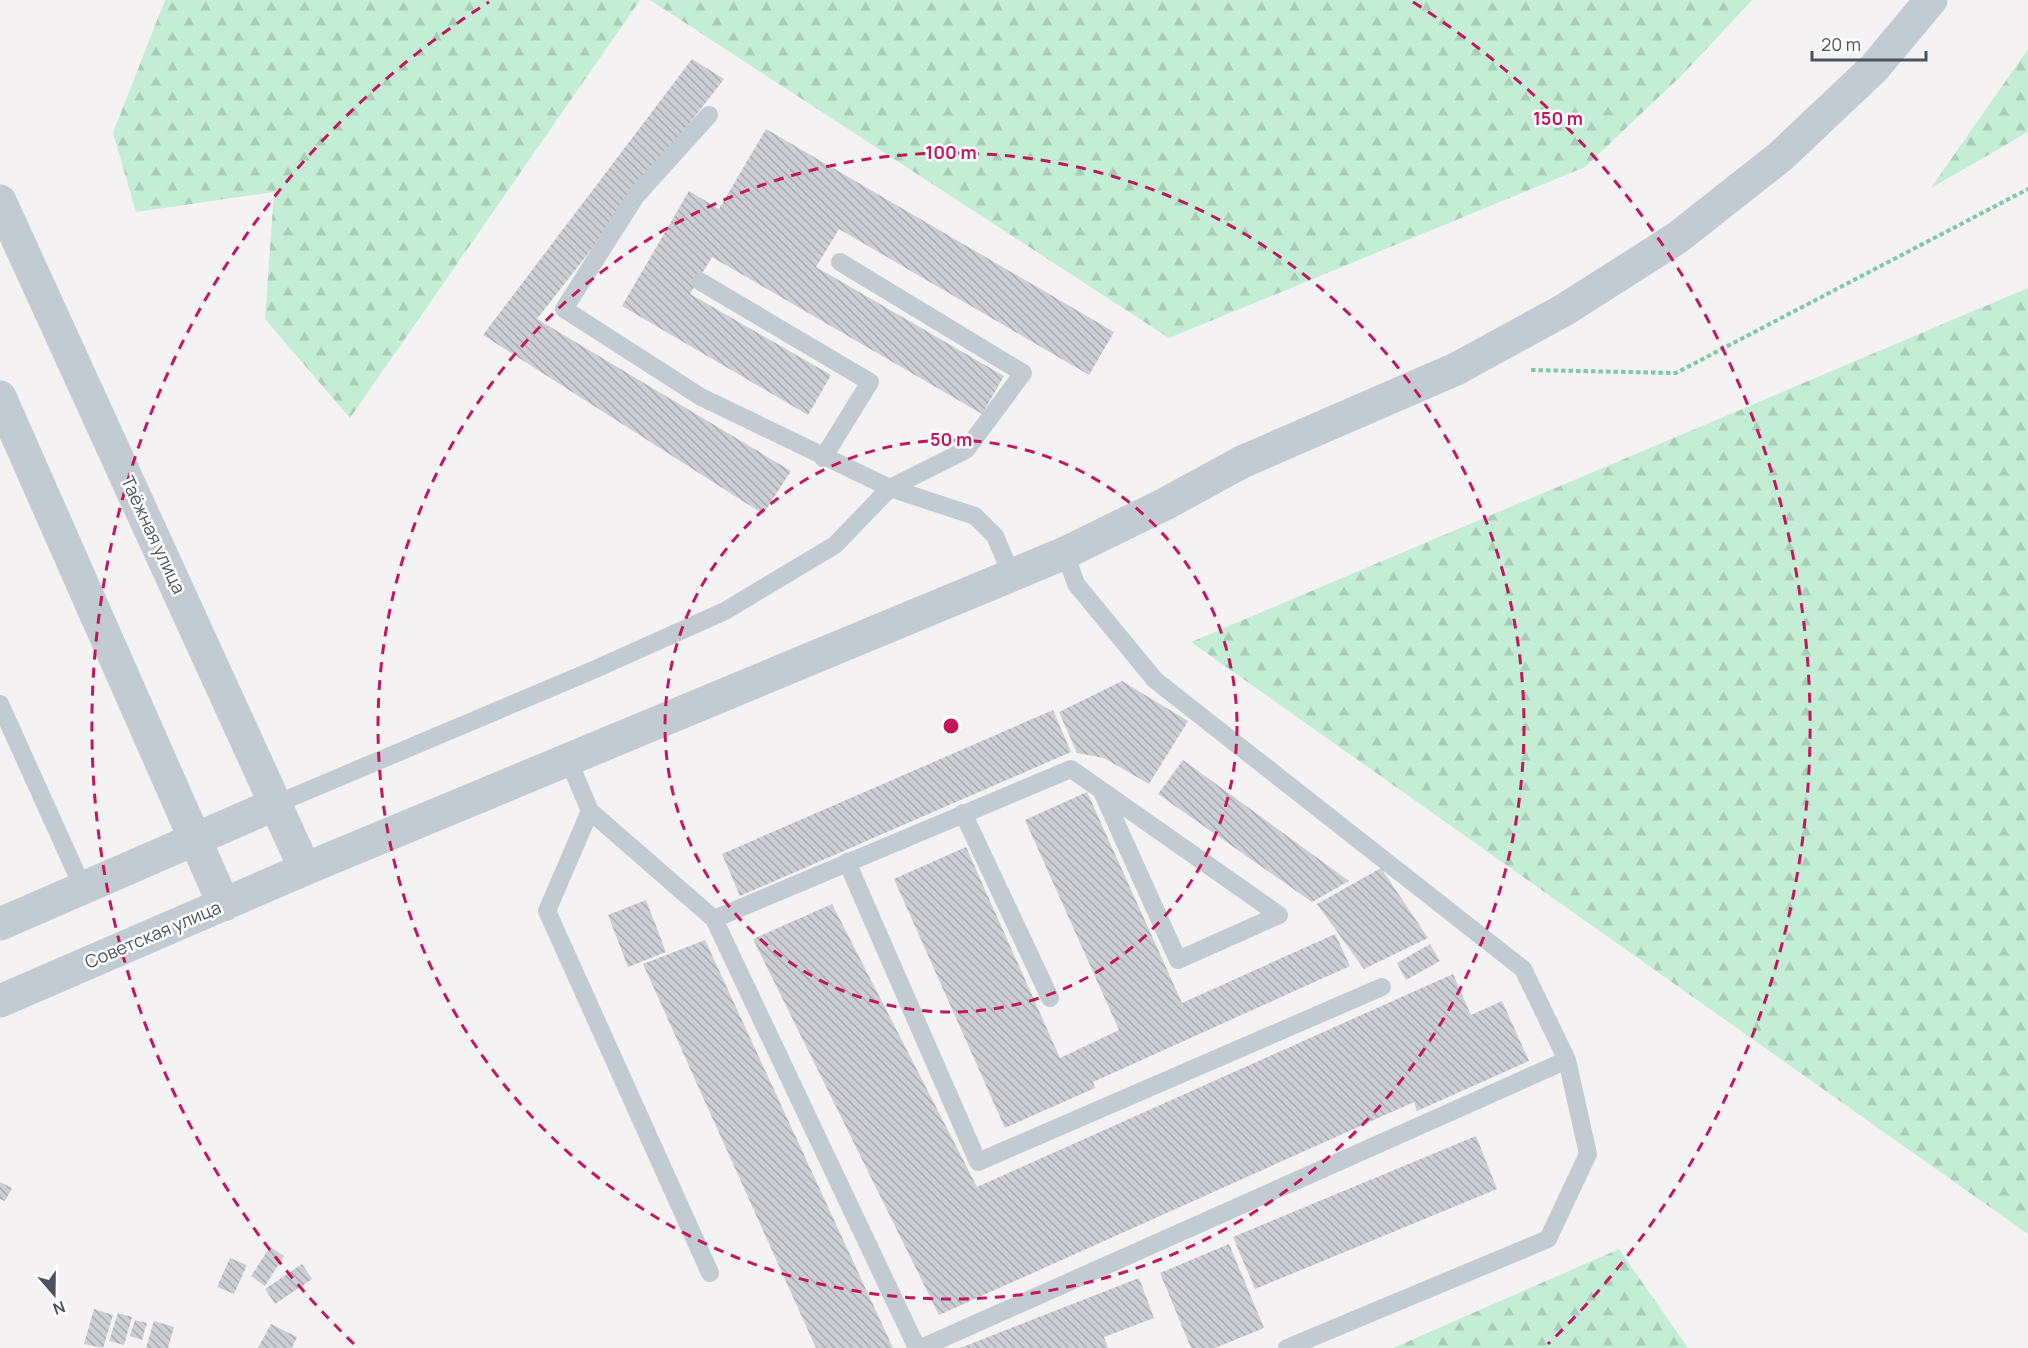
<svg xmlns="http://www.w3.org/2000/svg" width="2028" height="1348" viewBox="0 0 2028 1348" font-family="Manrope,sans-serif">
<style>
.forest{fill:url(#forest-firs)}
.building{fill:url(#building-back-hatch)}
.lines{fill:none;stroke-linecap:round;stroke-linejoin:round}
.path{stroke:#7fc8a8;stroke-width:4;stroke-dasharray:4.5 3;stroke-linecap:butt}
.service{stroke:#c3cbd2;stroke-width:18}
.minor{stroke:#c3cbd2;stroke-width:33}
.tertiary{stroke:#c3cbd2;stroke-width:33}
.ring{fill:none;stroke:#c2185b;stroke-width:3;stroke-dasharray:10 8}
.labels{text-anchor:middle;stroke-width:5;stroke-linejoin:round;paint-order:stroke}
.street-label{font-size:18px;fill:#4b545e;stroke:#fff}
.centre{fill:#c2185b;stroke:#fff;stroke-width:3}
.ring-label{font-size:18px;text-anchor:middle;font-weight:bold;fill:#c2185b;stroke:#fff;stroke-width:5;stroke-linejoin:round;paint-order:stroke}
</style>
<defs>
<pattern id="forest-firs" width="22" height="20" patternUnits="userSpaceOnUse" patternTransform="scale(1.5)"><rect width="22" height="20" fill="#c4edd6"/><path d="M5 1l3.5 6h-7zM16 11l3.5 6h-7z" fill="#aacdba"/></pattern>
<pattern id="building-back-hatch" width="6" height="6" patternUnits="userSpaceOnUse" patternTransform="scale(1.5)"><rect width="6" height="6" fill="#ccced3"/><path d="M-1 5l2 2M0 0l6 6M5-1l2 2" fill="none" stroke="#a8aaae"/></pattern>
</defs>
<rect width="100%" height="100%" fill="#f4f2f2"/>
<path class="forest" d="M 165,0 L 640,0 L 350,418 L 265,319 L 274,192 L 136,212 L 113,133 Z
M 650,0 L 1752,0 L 1683,74 L 1585,167 L 1169,338 Z
M 2028,49 L 2028,132 L 1931,188 Z
M 2028,288 L 2028,1234 L 1191,642 Z
M 1619,1249 L 1688,1348 L 1393,1348 Z"/>
<path class="building" d="M 692,59 L 724,79 L 537,319 L 791,471 L 763,514 L 483,335 Z
M 766,129 L 1114,332 L 1089,375 L 839,229 L 816,267 L 1004,376 L 982,414 L 712,257 L 690,294 L 831,375 L 808,415 L 622,306 L 689,191 L 719,209 Z
M 1122,681 L 1188,721 L 1149,784 L 1104,758 L 1077,753 L 1059,712 Z
M 1053,710 L 1071,752 L 740,896 L 722,854 Z
M 1183,760 L 1349,881 L 1312,902 L 1158,794 Z
M 1087,792 L 1182,1003 L 1335,934 L 1350,966 L 1093,1082 L 1095,1088 L 1005,1128 L 894,879 L 966,847 L 1060,1058 L 1119,1030 L 1025,820 Z
M 1381,868 L 1428,938 L 1364,969 L 1317,904 Z
M 646,900 L 666,952 L 628,967 L 608,915 Z
M 832,904 L 977,1187 L 1453,974 L 1471,1015 L 1502,1001 L 1529,1061 L 1417,1111 L 1414,1102 L 939,1315 L 753,939 Z
M 705,940 L 893,1348 L 816,1348 L 643,964 Z
M 1430,944 L 1440,961 L 1406,980 L 1397,963 Z
M 1476,1136 L 1497,1189 L 1255,1289 L 1233,1237 Z
M 0,1182 L 12,1188 L 5,1201 L 0,1199 Z
M 1229,1244 L 1264,1328 L 1215,1348 L 1191,1348 L 1160,1273 Z
M 270,1247 L 284,1256 L 265,1286 L 251,1276 Z
M 230,1258 L 247,1265 L 234,1294 L 217,1287 Z
M 302,1264 L 312,1279 L 275,1304 L 265,1289 Z
M 1139,1278 L 1154,1318 L 1104,1337 L 1108,1348 L 960,1348 Z
M 94,1309 L 113,1315 L 103,1348 L 84,1344 Z
M 118,1313 L 132,1317 L 124,1345 L 109,1341 Z
M 135,1320 L 147,1323 L 142,1340 L 130,1336 Z
M 154,1321 L 174,1327 L 168,1348 L 146,1348 Z
M 271,1324 L 297,1337 L 292,1348 L 258,1348 Z"/>
<g class="lines">
<path class="path" d="M 1531,370 L 1676,373 L 2028,189"/>
<path class="service" d="M 709,115 L 636,196 L 564,309 L 701,397 L 890,488 L 975,516 L 995,536 L 1012,576
M 701,282 L 870,382 L 823,458
M 1065,553 L 1076,584 L 1155,680 L 1523,969 L 1567,1060 L 1588,1154 L 1548,1239 L 1287,1348
M 0,704 L 83,888
M 568,759 L 590,811 L 714,919 L 917,1348
M 276,804 L 591,671 L 725,611 L 835,545 L 890,488 L 966,450 L 1023,373 L 840,262
M 590,811 L 547,911 L 710,1273
M 963,813 L 1050,998
M 847,862 L 978,1162 L 1382,987
M 714,919 L 1071,769 L 1279,915 L 1178,960 L 1103,794
M 921,1348 L 1567,1060"/>
<path class="minor" d="M 305,869 L 1065,553 L 1165,504 L 1242,462 L 1456,369 L 1564,310 L 1677,238 L 1781,156 L 1874,68 L 1931,0"/>
<path class="tertiary" d="M 0,201 L 305,869 L 0,1001
M 0,397 L 224,905
M 0,924 L 276,804"/>
</g>
<g class="ring">
<circle cx="951" cy="726" r="286"/>
<circle cx="951" cy="726" r="573"/>
<path d="M354 1344A859 859 0 0 1 489 2M1413 2A859 859 0 0 1 1548 1344"/>
</g>
<g class="labels">
<g class="street-label">
<text transform="translate(153 535) rotate(65)" y="6">Таёжная улица</text>
<text transform="translate(153 935) rotate(-23)" y="6">Советская улица</text>
</g>
</g>
<circle cx="951" cy="726" r="9" class="centre"/>
<g class="ring-label">
<text x="1558" y="125">150 m</text>
<text x="951" y="159">100 m</text>
<text x="951" y="446">50 m</text>
</g>
<g transform="translate(54 1294) rotate(160)" stroke="#ffffff" stroke-width="4.5" paint-order="stroke">
<path d="M0-4.5L10 22L0 15L-10 22Z" fill="#4b545e"/>
<text y="-9" font-size="16" font-weight="bold" text-anchor="middle" fill="#4b545e">N</text>
</g>
<path d="M1812 51v9h114v-9" fill="none" stroke="#4b545e" stroke-width="3"/>
<text x="1821" y="51" font-size="18" fill="#4b545e" stroke="#ffffff" stroke-width="4.5" paint-order="stroke">20 m</text>
</svg>
